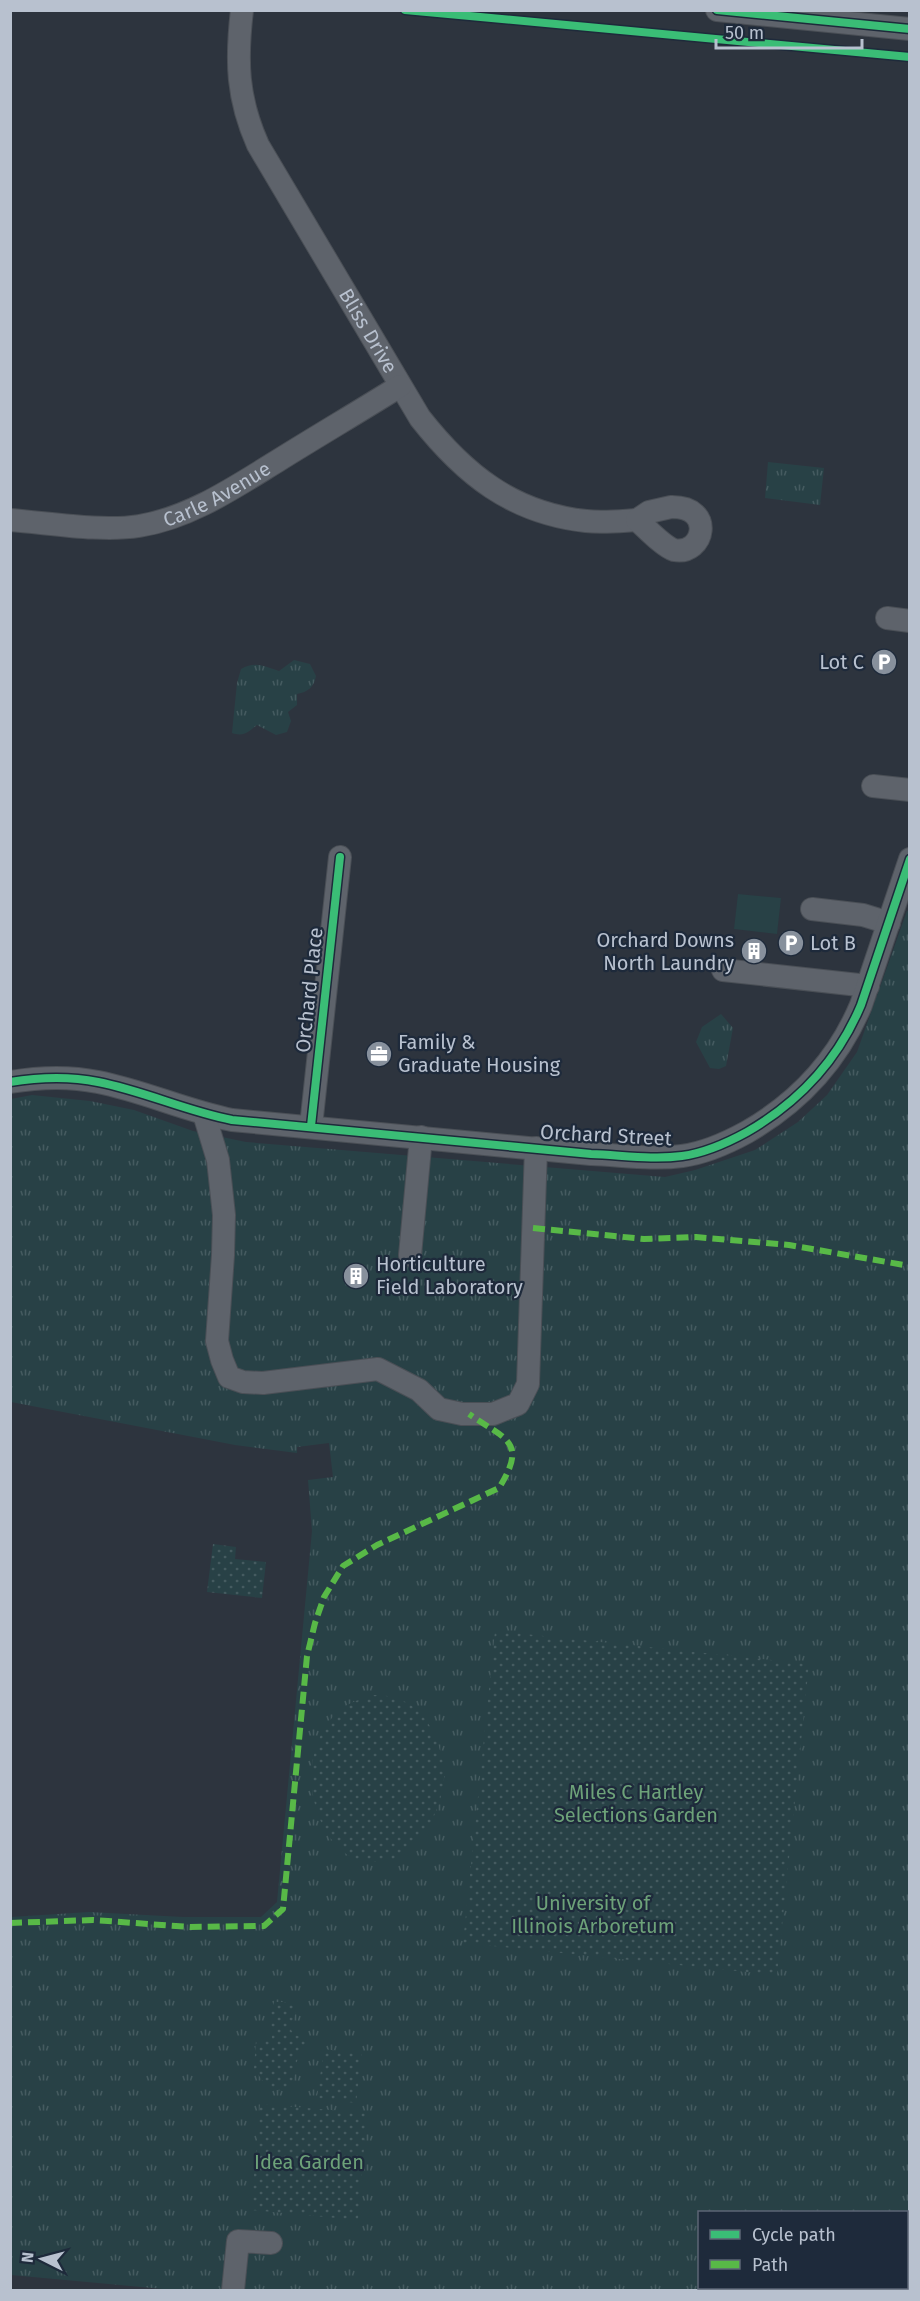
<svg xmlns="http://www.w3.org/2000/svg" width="920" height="2301" viewBox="0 0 920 2301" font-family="'Fira Sans',sans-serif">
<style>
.grass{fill:#284146}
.park{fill:url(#park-tufts);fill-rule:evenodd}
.garden{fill:url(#garden-dots)}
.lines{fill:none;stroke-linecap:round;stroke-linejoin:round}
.minor-casing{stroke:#4a4f56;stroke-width:24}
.minor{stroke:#5e636b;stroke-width:22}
.quiet{stroke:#58b947;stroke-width:6;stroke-dasharray:12 6;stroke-linecap:butt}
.cycleway-casing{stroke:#1e2a3b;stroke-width:11}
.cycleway{stroke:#3abd76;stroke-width:8}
.labels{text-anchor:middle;stroke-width:4.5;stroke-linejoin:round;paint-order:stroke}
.street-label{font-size:20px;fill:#b8c1cf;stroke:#1e2a3b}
.poi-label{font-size:20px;fill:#b8c1cf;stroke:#1e2a3b;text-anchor:start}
.park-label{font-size:20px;fill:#6da279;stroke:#1e2a3b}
</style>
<defs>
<pattern id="park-tufts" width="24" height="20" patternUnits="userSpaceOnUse" patternTransform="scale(1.5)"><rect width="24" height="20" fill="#284146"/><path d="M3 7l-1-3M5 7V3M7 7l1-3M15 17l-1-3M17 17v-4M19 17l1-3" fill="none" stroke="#455b60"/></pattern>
<pattern id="garden-dots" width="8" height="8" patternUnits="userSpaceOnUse" patternTransform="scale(1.5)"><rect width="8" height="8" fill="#284146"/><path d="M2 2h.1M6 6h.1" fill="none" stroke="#455b60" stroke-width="1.8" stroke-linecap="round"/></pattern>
</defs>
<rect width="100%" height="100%" fill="#2d343e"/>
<path class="grass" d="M 738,894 L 781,898 L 777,934 L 734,929 Z"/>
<path class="park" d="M 768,462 L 824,468 L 820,505 L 765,498 Z
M 294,660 L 310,664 L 316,676 C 314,687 308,692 297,694 L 297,705 L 288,712 L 291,721 L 287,732 L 276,735 L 257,725 C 248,732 244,737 232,733 L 237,683 L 241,669 C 255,661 264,666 279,671 Z
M 907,911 L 909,911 L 909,2290 L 174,2290 L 11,2275 L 11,1917 L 89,1912 L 183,1917 L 261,1917 L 277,1902 L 312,1531 L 308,1480 L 333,1477 L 329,1443 L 297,1447 L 297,1453 L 235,1445 L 11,1402 L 11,1099 L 32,1095 L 90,1101 L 134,1110 L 193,1131 L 246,1142 L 665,1177 L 695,1170 L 755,1150 L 798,1122 L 827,1095 L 857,1052 ZM 700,2212 L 906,2212 L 906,2288 L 700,2288 Z
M 721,1014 L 733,1028 L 726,1066 L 719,1069 L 710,1068 L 696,1042 L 702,1027 Z"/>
<path class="garden" d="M 213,1544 L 236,1547 L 235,1559 L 266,1562 L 262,1598 L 207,1592 Z
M 495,1631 L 809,1664 L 777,1975 L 463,1943 Z
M 373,1695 C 400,1695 419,1705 432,1730 C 439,1745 445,1761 444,1778 C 441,1817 412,1870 366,1861 C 356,1860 345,1855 338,1847 C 304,1812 301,1743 340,1710 C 350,1702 361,1699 373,1695 Z
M 274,2002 L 292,2002 L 296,2010 L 291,2030 L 295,2035 L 310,2040 C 307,2047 302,2051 299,2057 C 293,2066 299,2077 287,2090 C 267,2092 266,2084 254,2069 L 256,2040 L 272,2039 L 270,2016 Z
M 324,2049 L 362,2054 L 356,2103 L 317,2098 Z
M 260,2104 L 367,2113 L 358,2220 L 251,2210 Z"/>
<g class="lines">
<g class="minor-casing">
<g id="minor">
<path id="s1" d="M 242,10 C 236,61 237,98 258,145 L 420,418 C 464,474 512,513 586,521 C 603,523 620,521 637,520"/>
<path d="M 717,10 L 910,29"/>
<path d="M 671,507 C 716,506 704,556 674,550 C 664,547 646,528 637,520 L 649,512 Z"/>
<path id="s2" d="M 10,520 C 50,523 101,532 139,526 C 190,518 235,487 279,460 C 319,435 360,411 400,386"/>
<path d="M 887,618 L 910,621"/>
<path d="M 873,786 L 910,790"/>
<path d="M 812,909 L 863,915 L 889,923"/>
<path d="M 723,970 L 868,986"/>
<path d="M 10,1082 C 40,1077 69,1076 98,1082 C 144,1091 186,1111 232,1120 L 591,1154 C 621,1155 653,1160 682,1156 C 705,1153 727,1143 747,1132 C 799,1102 838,1060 861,1005 L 910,859"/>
<path d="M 204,1114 L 218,1160 L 224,1215 L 223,1255 L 217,1341 L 222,1360 L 229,1377 L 243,1382 L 263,1383 L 378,1369 L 419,1390 L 439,1409 L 462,1414 L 493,1414 L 518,1404 L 528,1384 L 536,1148"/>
<path d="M 311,1126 L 340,857"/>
<path d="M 410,1255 L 421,1137"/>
<path d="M 233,2290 L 238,2241 L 271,2243"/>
</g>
</g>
<use href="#minor" class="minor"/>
<path class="quiet" d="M 533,1228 L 644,1239 L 696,1237 L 789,1245 L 910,1266
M 10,1923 L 93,1920 L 190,1927 L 264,1926 L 283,1909 L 307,1656 L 315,1623 L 324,1597 L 343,1566 L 377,1545 L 499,1488 C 528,1441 506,1440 469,1414"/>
<g class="cycleway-casing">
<path id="cycleway" d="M 405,10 L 910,57
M 717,10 L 910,29
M 10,1082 C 40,1077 69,1076 98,1082 C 144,1091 186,1111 232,1120 L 591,1154 C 621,1155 653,1160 682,1156 C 705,1153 727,1143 747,1132 C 799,1102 838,1060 861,1005 L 910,859
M 311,1126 L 340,857"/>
</g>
<use href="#cycleway" class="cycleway"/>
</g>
<defs>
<g id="parking-disc" transform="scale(1.35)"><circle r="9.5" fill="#87909c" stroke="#1e2a3b"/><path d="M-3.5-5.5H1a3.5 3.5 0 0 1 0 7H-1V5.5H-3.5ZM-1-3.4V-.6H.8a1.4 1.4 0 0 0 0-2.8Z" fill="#fff"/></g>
<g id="building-disc" transform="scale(1.35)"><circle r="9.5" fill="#87909c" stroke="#1e2a3b"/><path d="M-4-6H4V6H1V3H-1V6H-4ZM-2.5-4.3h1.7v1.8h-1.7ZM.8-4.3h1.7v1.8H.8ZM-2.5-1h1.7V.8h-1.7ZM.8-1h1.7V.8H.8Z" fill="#fff"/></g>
<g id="office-disc" transform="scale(1.35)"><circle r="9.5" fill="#87909c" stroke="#1e2a3b"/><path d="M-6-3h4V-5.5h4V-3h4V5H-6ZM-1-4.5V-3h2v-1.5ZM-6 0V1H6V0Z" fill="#fff"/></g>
</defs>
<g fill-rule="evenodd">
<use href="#parking-disc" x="884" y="662"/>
<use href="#parking-disc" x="791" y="943"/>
<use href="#building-disc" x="754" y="951"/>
<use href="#office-disc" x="379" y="1054"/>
<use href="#building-disc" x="356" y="1276"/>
</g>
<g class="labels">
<g class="street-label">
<text dy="7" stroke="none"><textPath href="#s1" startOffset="354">Bliss Drive</textPath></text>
<text dy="7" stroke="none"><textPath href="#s2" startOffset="214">Carle Avenue</textPath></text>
<text transform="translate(309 990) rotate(-84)" y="7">Orchard Place</text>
<text transform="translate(606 1135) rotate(3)" y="7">Orchard Street</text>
</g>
<g class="poi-label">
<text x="864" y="669" text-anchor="end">Lot C</text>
<text x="734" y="947" text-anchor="end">Orchard Downs<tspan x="734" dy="23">North Laundry</tspan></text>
<text x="810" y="950">Lot B</text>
<text x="398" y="1049">Family &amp;<tspan x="398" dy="23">Graduate Housing</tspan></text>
<text x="376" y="1271">Horticulture<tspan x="376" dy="23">Field Laboratory</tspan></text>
</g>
<g class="park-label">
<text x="636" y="1799">Miles C Hartley<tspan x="636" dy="23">Selections Garden</tspan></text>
<text x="593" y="1910">University of<tspan x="593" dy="23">Illinois Arboretum</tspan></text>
<text x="309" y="2169">Idea Garden</text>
</g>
</g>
<rect width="920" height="2301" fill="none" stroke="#b8c1cf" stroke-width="24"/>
<rect x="698" y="2211" width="210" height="78" fill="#1e2a3b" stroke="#5c6676" stroke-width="1.5"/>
<rect x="710" y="2230" width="30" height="9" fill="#3abd76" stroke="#5c6676" stroke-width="1.5"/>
<text x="752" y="2241" font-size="18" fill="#b8c1cf">Cycle path</text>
<rect x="710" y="2260" width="30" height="9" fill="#58b947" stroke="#5c6676" stroke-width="1.5"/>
<text x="752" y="2271" font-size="18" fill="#b8c1cf">Path</text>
<g transform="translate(42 2259) rotate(276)" stroke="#1e2a3b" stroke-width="4.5" paint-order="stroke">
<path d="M0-4.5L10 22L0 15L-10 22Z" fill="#b8c1cf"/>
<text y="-9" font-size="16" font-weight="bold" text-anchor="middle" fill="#b8c1cf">N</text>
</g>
<path d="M716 39v9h146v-9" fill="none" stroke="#b8c1cf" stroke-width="3"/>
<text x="725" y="39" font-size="18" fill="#b8c1cf" stroke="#1e2a3b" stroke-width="4.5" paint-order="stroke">50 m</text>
</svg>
